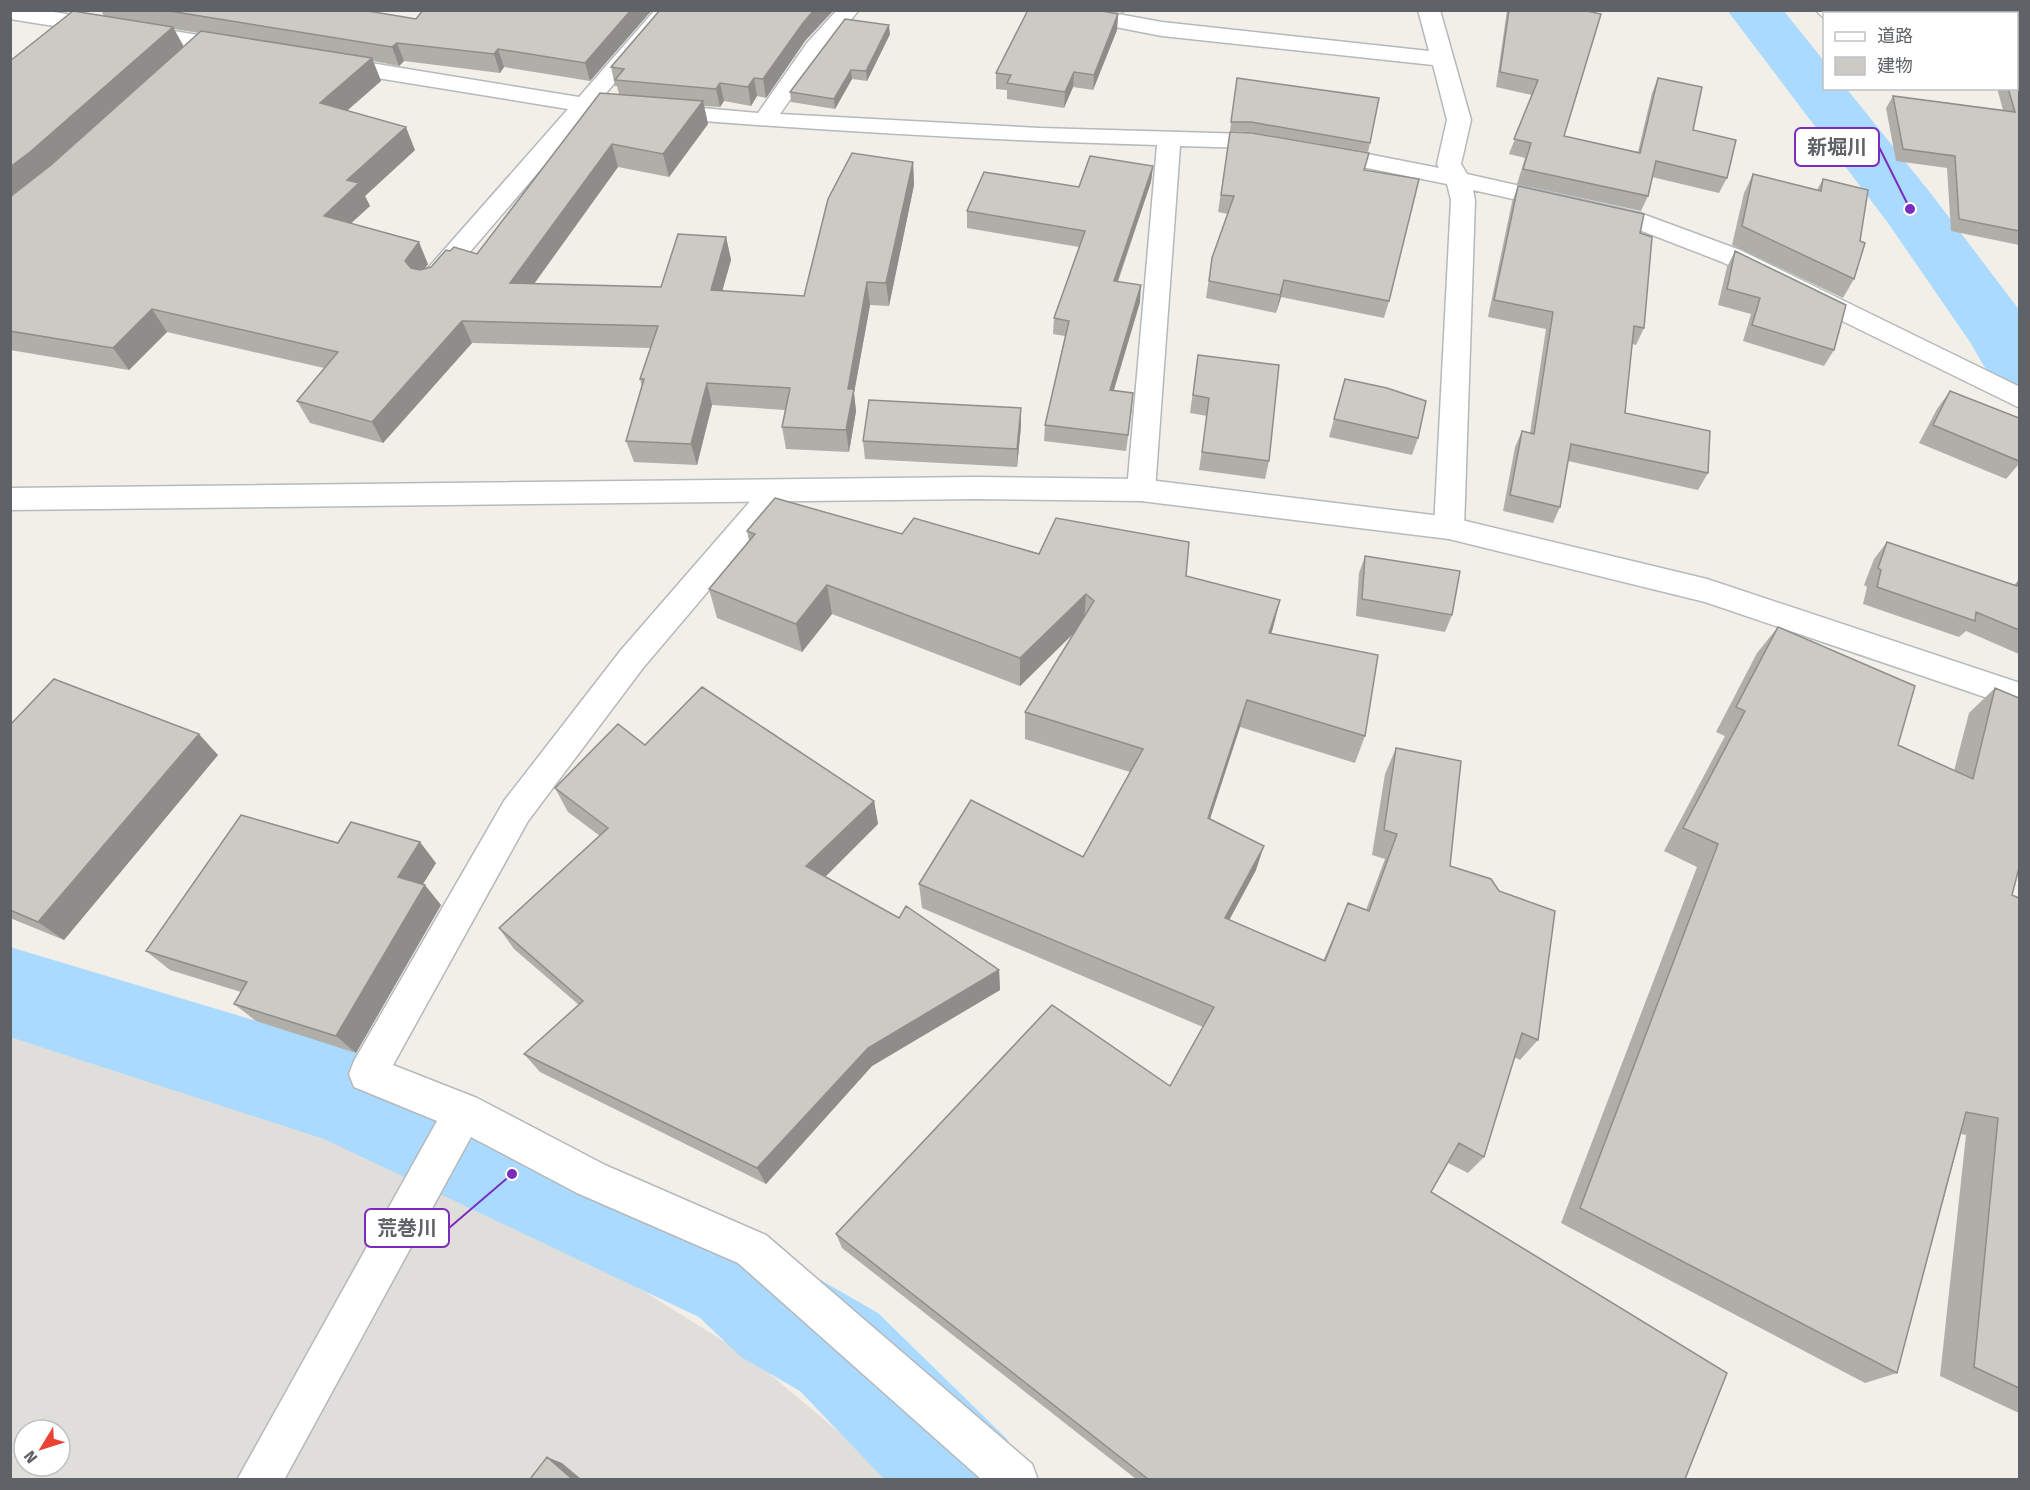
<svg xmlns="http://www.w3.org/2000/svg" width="2030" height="1490" viewBox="0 0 2030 1490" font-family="'Fira Sans','Noto Sans JP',sans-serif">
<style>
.industrial{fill:#e0deda;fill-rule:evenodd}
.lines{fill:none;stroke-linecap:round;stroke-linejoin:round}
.river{fill:#aadaff;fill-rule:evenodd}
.street-casing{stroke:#b5b8bc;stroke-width:3}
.secondary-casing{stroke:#b6babf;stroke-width:3}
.street{fill:#fff;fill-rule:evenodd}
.secondary{fill:#fff;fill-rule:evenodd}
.wall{fill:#afaea9;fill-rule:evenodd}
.shaded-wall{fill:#8f8d8a}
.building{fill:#cccac5;stroke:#8f8d8a;stroke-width:1.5}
.leader{fill:none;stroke:#7b2cbf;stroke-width:2}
.callout-dot{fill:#7b2cbf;stroke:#fff;stroke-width:2}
.callout{fill:#fff;stroke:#7b2cbf;stroke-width:2}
.callout-label{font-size:20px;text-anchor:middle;font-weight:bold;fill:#5f6368}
</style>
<rect width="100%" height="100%" fill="#f1efe8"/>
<path class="industrial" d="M 10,1016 L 337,1099 L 752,1359 L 895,1479 L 11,1479 ZM 24,1430 L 60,1430 L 60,1466 L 24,1466 Z"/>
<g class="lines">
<path class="river" d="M 1727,10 L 1783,10 L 1824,61 L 1824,88 L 1846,88 L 1932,195 L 2020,311 L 2020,392 L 1995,385 L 1970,342 L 1888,223 Z
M 10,947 L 340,1046 L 775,1241 L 819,1279 L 878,1313 L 1007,1439 L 1024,1480 L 885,1480 L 800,1391 L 741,1357 L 699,1317 L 324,1139 L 10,1037 Z"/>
<g class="street-casing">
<path id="street" d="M 10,10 L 41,10 L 236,41 L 244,43 L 247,48 L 244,53 L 236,55 L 10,19 Z
M 655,10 L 677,10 L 601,99 L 758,113 L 807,43 L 837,10 L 859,10 L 823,53 L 780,114 L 1040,128 L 1249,134 L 1282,140 L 1286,145 L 1282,150 L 1274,152 L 1249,148 L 1180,146 L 1155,490 L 1151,498 L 1141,501 L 1131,498 L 1127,490 L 1157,145 C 968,140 779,128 590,112 L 439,288 L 430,290 L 421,288 L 417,282 L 421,276 L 568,109 L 334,71 L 326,69 L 323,64 L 326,59 L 334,57 L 579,97 Z
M 1048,10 L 1096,10 L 1162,22 L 1429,51 L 1418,10 L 1440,10 L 1471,120 L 1461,164 L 1467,174 L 1640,213 L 1740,250 L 2020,387 L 2020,408 L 1722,262 L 1624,224 L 1473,190 L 1475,200 L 1464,528 L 1459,536 L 1449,539 L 1439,536 L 1434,528 L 1451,200 L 1447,184 L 1322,159 L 1314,157 L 1310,152 L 1314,147 L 1322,145 L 1439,168 L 1437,164 L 1447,120 L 1433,65 L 1162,36 L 1058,16 L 1050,15 Z
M 1815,10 L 1842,10 L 1844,14 L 1824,14 L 1824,18 Z
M 2016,65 L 2020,66 L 2020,80 L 2016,79 Z
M 776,480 L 786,483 L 790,491 L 786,499 L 643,668 L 528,821 L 393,1065 L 477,1098 L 605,1165 L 766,1235 L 1032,1464 L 1038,1480 L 982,1480 L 738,1263 L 577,1193 L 471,1137 L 284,1480 L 237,1480 L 437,1121 L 354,1087 L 349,1074 L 354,1061 L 504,801 L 621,650 L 766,483 Z"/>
</g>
<g class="secondary-casing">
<path id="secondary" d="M 976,477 L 1141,479 L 1449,517 L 1707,579 L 2020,683 L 2020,709 L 1705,602 L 1449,539 L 1141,501 L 976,499 L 10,510 L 10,488 Z"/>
</g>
<use href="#street" class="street"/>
<use href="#secondary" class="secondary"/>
</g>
<path class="wall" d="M 101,10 L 362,10 L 416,19 L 423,10 L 652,10 L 590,81 L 504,67 L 500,73 L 404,61 L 399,66 L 373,61 L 381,81 L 347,111 L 415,150 L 365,196 L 370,206 L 351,223 L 428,264 L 425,268 L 431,267 L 450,251 L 477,254 L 619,94 L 617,86 L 615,86 L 611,67 L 805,41 L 766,98 L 757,96 L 751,106 L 724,101 L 720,107 L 704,106 L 708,124 L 669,177 L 618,167 L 534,284 L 661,287 L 726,237 L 731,260 L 722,291 L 804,296 L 913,162 L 914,185 L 889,306 L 870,305 L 854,393 L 856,411 L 849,452 L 786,449 L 782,427 L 785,410 L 712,405 L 697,465 L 634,462 L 626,441 L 642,386 L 640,379 L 650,348 L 472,343 L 383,443 L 310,423 L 297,401 L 324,368 L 167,332 L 129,370 L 10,350 L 10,61 L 104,16 ZM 174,29 L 199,33 L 184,47 Z
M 1111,10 L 1125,10 L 1124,13 Z
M 1507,10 L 1582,10 L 1564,136 L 1638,152 L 1652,93 L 1658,78 L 1693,130 L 1727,178 L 1719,193 L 1652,177 L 1648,196 L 1641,211 L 1517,184 L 1525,158 L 1509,154 L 1532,95 L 1496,87 Z
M 1118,14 L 1117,30 L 1093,90 L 1073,87 L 1064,108 L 1007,99 L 1007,90 L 996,89 L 996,73 Z
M 890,34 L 867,81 L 852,79 L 835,109 L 791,102 L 790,92 Z
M 2019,77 L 2019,245 L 1951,231 L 1947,168 L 1896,161 L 1886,108 L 1893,96 L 2003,110 L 1997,88 L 2016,88 Z
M 1237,78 L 1370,143 L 1368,152 L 1249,132 L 1230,131 Z
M 1230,132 L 1364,170 L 1389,301 L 1384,318 L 1281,297 L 1276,313 L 1206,298 L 1212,258 L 1228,214 L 1218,212 Z
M 1153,166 L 1151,182 L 1118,282 L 1140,302 L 1114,390 L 1132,409 L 1126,451 L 1044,441 L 1045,425 L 1065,336 L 1053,334 L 1054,318 L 1079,247 L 967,228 L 967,211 L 1079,187 Z
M 1753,174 L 1817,190 L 1823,179 L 1854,279 L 1843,298 L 1732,245 L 1744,193 Z
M 1518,186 L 1640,233 L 1644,328 L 1636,345 L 1632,344 L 1625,413 L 1708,473 L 1698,490 L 1568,461 L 1560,507 L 1553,523 L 1503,511 L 1515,447 L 1522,431 L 1530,433 L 1546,329 L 1488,317 L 1512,202 Z
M 1735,251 L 1834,350 L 1824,366 L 1743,341 L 1751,314 L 1718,305 L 1727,267 Z
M 1198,355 L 1269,461 L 1265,479 L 1199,470 L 1207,416 L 1190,413 Z
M 1345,379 L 1418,438 L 1412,455 L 1329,437 Z
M 1950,391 L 2019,418 L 2019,464 L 2006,479 L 1919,443 L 1937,409 Z
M 1021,408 L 1021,426 L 1017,467 L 865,459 L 863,441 Z
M 747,531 L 902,534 L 1186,576 L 1280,600 L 1271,634 L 1365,736 L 1355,763 L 1240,727 L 1210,819 L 1256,870 L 1229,920 L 1323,961 L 1348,903 L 1366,910 L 1385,859 L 1372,855 L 1385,774 L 1396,748 L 1450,866 L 1538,1040 L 1520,1060 L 1514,1057 L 1484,1157 L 1468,1173 L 1448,1163 L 1431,1192 L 1685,1479 L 1136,1479 L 842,1248 L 836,1234 L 1170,1086 L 1203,1027 L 922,908 L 919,884 L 1083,857 L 1130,772 L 1025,739 L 1025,712 L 1074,633 L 1020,686 L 832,614 L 802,652 L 717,618 L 709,589 L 749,541 Z
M 1887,542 L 2014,585 L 2019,580 L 2019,654 L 1966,631 L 1959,637 L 1863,604 L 1867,587 L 1864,585 L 1874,559 Z
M 1365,556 L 1452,615 L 1445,632 L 1356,616 L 1359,573 Z
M 1778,627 L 1898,745 L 1954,771 L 1969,713 L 1995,688 L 2012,895 L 2019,898 L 2019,1413 L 1940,1376 L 1966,1135 L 1961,1134 L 1897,1373 L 1865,1383 L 1561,1223 L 1697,867 L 1664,851 L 1725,736 L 1716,732 L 1757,653 Z
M 10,725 L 218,755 L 64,940 L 10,918 Z
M 645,745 L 874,801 L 878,824 L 825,877 L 899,918 L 999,970 L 1000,990 L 872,1066 L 766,1184 L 540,1072 L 524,1054 L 579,1005 L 514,949 L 499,928 L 600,836 L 568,812 L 555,788 Z
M 338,843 L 436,863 L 423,884 L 441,905 L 356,1053 L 256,1021 L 234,1004 L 241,992 L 170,970 L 146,951 Z"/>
<path class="shaded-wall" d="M 631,10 L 652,10 L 590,81 L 585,63 Z
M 814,10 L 834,10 L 805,41 L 766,98 L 763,79 L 803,23 Z
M 1118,14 L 1117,30 L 1093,90 L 1094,75 Z
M 889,25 L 890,34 L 867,81 L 866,71 Z
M 173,27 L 185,49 L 10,202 L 10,167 Z
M 397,43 L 404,61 L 399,66 L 392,47 Z
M 498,49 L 504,67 L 500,73 L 494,54 Z
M 372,58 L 381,81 L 330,125 L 320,103 Z
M 851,70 L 852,79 L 835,109 L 834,99 Z
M 1074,72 L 1073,87 L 1064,108 L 1065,92 Z
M 754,78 L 757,96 L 751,106 L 748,87 Z
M 720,83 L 724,101 L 720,107 L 716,89 Z
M 703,101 L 708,124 L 669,177 L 663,154 Z
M 406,127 L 415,150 L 365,196 L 370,206 L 335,238 L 324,216 L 347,180 Z
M 612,144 L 618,167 L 518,306 L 510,283 Z
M 913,162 L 914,185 L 889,306 L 886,283 Z
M 1153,166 L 1151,182 L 1112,297 L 1114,281 Z
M 726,237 L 731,260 L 716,313 L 711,290 Z
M 419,242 L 428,264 L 415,283 L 405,261 Z
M 1284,280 L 1281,297 L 1276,313 L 1280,295 Z
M 867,282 L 870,305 L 854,393 L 856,411 L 849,452 L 846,430 L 848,389 Z
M 1141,285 L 1140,302 L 1109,406 L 1110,390 Z
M 152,309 L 167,332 L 129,370 L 113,348 Z
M 462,321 L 472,343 L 383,443 L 372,422 Z
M 707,383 L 712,405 L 697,465 L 691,444 Z
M 1021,408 L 1021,426 L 1017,467 L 1017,449 Z
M 827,585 L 832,614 L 802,652 L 796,624 Z
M 1086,594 L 1084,623 L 1020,686 L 1020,658 Z
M 1280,600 L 1273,628 L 1262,661 L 1269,633 Z
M 1247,700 L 1240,727 L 1202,843 L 1208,818 Z
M 199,734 L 218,755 L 64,940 L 38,922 Z
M 874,801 L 878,824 L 813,889 L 806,866 Z
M 420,842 L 436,863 L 415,897 L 398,877 Z
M 1264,846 L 1256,870 L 1218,941 L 1225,918 Z
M 425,885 L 441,905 L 356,1053 L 336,1036 Z
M 999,970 L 1000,990 L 872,1066 L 766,1184 L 757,1168 L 868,1048 Z
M 547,1457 L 562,1463 L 581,1479 L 572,1479 Z"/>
<path class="building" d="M 163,10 L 362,10 L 416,19 L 423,10 L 631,10 L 585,63 L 498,49 L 494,54 L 397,43 L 392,47 Z
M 660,10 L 814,10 L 803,23 L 763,79 L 754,78 L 748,87 L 720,83 L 716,89 L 615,80 L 624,69 L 611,67 Z
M 1028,10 L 1097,10 L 1118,14 L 1094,75 L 1074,72 L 1065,92 L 1007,83 L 1011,75 L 996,73 Z
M 1509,10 L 1582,10 L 1601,14 L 1564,136 L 1640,153 L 1658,78 L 1702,87 L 1693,130 L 1736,140 L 1727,178 L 1656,161 L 1648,196 L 1523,169 L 1531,143 L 1514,139 L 1538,80 L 1500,72 Z
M 73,11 L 173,27 L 30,152 L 10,167 L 10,61 Z
M 845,19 L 889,25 L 866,71 L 851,70 L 834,99 L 790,92 Z
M 201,31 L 372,58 L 320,103 L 406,127 L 347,180 L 359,183 L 324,216 L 419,242 L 405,261 L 411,268 L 420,270 L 431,267 L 446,250 L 450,251 L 454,247 L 477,254 L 600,93 L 703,101 L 663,154 L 612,144 L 510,283 L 661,287 L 678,234 L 726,237 L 711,290 L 804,296 L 828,199 L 852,153 L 913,162 L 886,283 L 867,282 L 848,389 L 854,389 L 846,430 L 782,427 L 790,388 L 707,383 L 691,444 L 626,441 L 644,379 L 640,379 L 658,326 L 462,321 L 372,422 L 297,401 L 338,352 L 152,309 L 113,348 L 10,331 L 10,197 L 51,165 Z
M 2016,77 L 2019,77 L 2019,231 L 1959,219 L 1955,156 L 1903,149 L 1893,96 L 2015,112 L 2008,88 L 2016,88 Z
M 1237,78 L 1379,98 L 1370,143 L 1251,122 L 1231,122 Z
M 1230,132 L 1252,133 L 1369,153 L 1364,170 L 1419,179 L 1389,301 L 1284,280 L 1280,295 L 1209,281 L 1212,258 L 1234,196 L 1221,195 Z
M 1090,156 L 1153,166 L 1114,281 L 1141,285 L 1110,390 L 1133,393 L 1128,435 L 1045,425 L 1069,321 L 1054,318 L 1085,231 L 967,211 L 984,172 L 1079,187 Z
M 1753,174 L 1821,191 L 1823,179 L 1868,190 L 1860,241 L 1865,243 L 1854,279 L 1742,226 Z
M 1518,186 L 1644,214 L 1640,233 L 1652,237 L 1644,328 L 1634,326 L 1625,413 L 1710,431 L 1708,473 L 1571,444 L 1560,507 L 1510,495 L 1522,431 L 1534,434 L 1553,312 L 1494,300 Z
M 1735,251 L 1846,305 L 1834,350 L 1752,325 L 1760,298 L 1727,289 Z
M 1198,355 L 1279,365 L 1269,461 L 1202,452 L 1209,398 L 1193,395 Z
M 1345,379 L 1387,388 L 1426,401 L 1418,438 L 1334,419 Z
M 1950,391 L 2019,418 L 2019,461 L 1933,425 Z
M 869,400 L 1021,408 L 1017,449 L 863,441 Z
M 775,498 L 902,534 L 914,518 L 1039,554 L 1056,518 L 1189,542 L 1186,576 L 1280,600 L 1269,633 L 1378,655 L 1365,736 L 1247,700 L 1208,818 L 1264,846 L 1225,918 L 1325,961 L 1348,903 L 1369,911 L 1397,834 L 1384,830 L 1396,748 L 1461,761 L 1450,866 L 1491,879 L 1499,891 L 1555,911 L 1538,1040 L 1522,1033 L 1484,1157 L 1459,1143 L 1431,1192 L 1727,1373 L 1685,1479 L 1148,1479 L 836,1234 L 1052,1005 L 1170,1086 L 1214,1007 L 919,884 L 971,800 L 1083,857 L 1143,749 L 1025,712 L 1094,601 L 1086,594 L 1020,658 L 827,585 L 796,624 L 709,589 L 755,534 L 747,531 Z
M 1887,542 L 2017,586 L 2019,580 L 2019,630 L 1976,612 L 1975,621 L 1877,587 L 1881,570 L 1878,568 Z
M 1365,556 L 1460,571 L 1452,615 L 1362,599 Z
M 1778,627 L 1915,686 L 1898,745 L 1973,779 L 1995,688 L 2019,698 L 2019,868 L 2012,895 L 2019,898 L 2019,1388 L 1974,1367 L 1998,1118 L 1966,1112 L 1897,1373 L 1580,1208 L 1718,844 L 1683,828 L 1745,711 L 1736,707 Z
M 54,679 L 199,734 L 38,922 L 10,910 L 10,725 Z
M 702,687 L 874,801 L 806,866 L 899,918 L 906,906 L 999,970 L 868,1048 L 757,1168 L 524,1054 L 583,1001 L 499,928 L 608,828 L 555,788 L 618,724 L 645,745 Z
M 241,815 L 338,843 L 351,822 L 420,842 L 398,877 L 425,885 L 336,1036 L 234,1004 L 247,982 L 146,951 Z
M 547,1457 L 572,1479 L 530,1479 Z"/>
<path class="leader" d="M1910 209L1879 147M512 1174L449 1228"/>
<g class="callout-dot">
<circle cx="1910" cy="209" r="6"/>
<circle cx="512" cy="1174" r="6"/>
</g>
<g class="callout">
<rect x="1795" y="128" width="84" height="38" rx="6"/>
<rect x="365" y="1209" width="84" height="38" rx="6"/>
</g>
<g class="callout-label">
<text x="1837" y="154">新堀川</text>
<text x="407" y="1235">荒巻川</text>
</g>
<rect width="2030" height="1490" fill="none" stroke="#5f6368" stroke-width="24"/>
<rect x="1823" y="12" width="195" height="78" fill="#ffffff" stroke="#bfc1c3" stroke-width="1.5"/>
<rect x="1835" y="32" width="30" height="9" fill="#ffffff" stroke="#bfc1c3" stroke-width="1.5"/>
<text x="1877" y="42" font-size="18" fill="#5f6368">道路</text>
<rect x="1835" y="57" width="30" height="18" fill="#cccac5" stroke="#bfc1c3" stroke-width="1.5"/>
<text x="1877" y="72" font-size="18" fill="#5f6368">建物</text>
<g transform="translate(42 1448) rotate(232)"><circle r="28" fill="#ffffff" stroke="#bfc1c3" stroke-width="1.5"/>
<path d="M0-4.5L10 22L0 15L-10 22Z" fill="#ea4335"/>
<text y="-9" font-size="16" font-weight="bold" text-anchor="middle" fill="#5f6368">N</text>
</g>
</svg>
